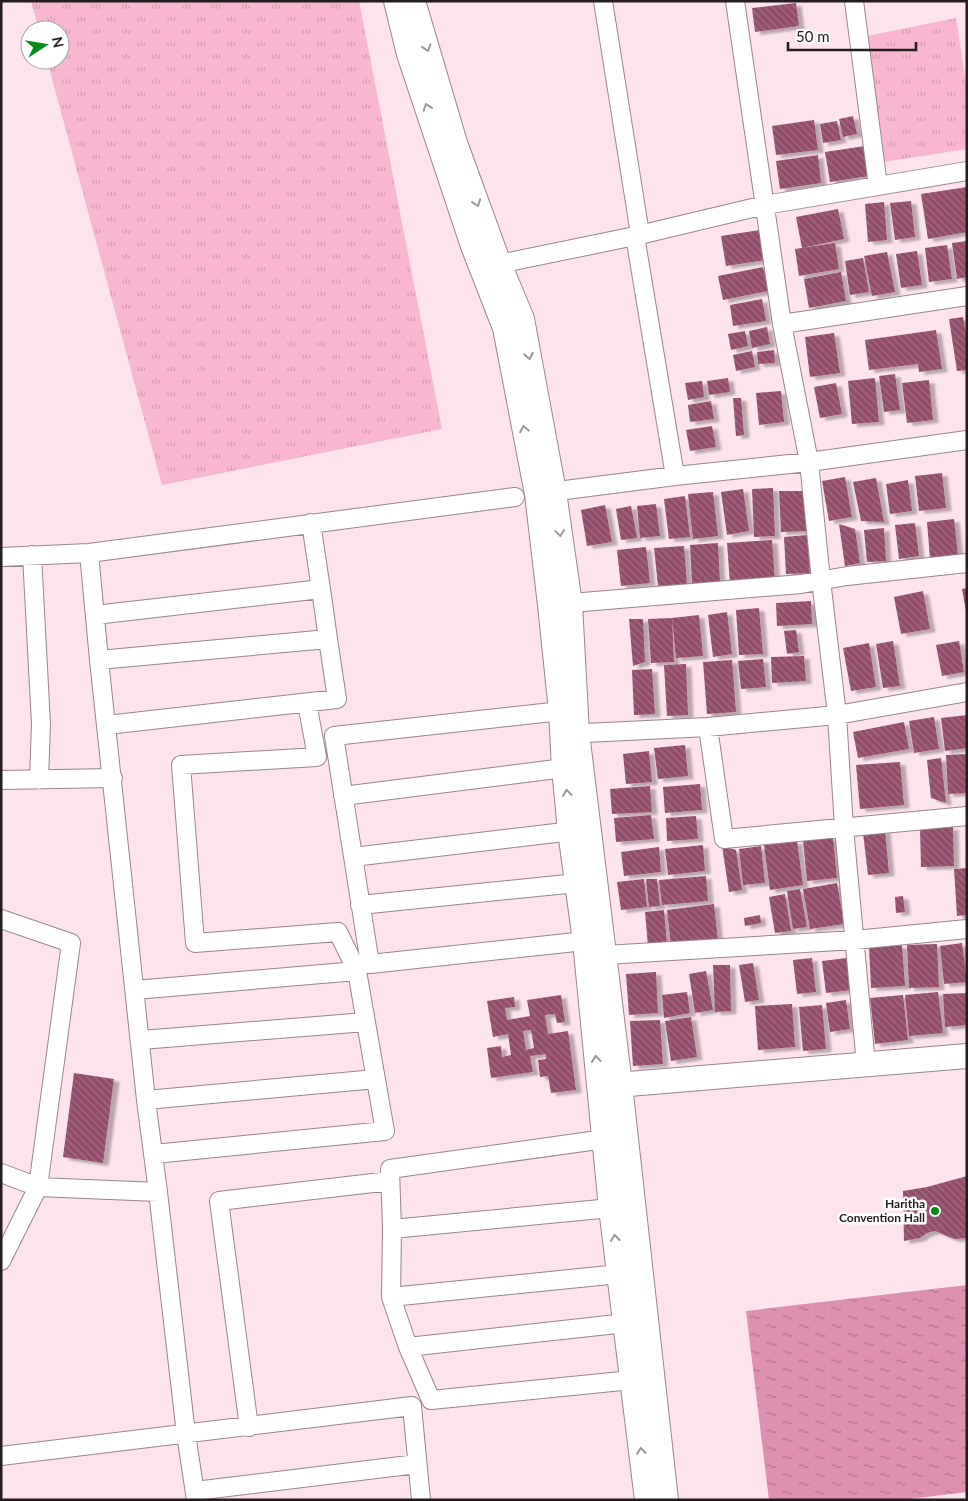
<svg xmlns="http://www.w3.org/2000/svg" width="968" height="1501" viewBox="0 0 968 1501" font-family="Lato,sans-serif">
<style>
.park{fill:url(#park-tufts)}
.water{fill:url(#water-ripples)}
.building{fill:url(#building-back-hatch);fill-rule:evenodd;filter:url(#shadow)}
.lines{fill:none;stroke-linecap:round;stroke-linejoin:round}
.street-casing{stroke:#9b858d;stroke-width:20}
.secondary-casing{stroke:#9b858d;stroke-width:26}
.street{stroke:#fff;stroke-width:18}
.secondary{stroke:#fff;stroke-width:24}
.oneway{stroke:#9d999b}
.poi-dot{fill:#018c1a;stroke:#fff;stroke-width:2}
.labels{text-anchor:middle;stroke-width:5;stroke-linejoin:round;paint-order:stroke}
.poi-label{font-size:12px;font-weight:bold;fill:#251c20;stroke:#fff;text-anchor:end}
</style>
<defs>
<pattern id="park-tufts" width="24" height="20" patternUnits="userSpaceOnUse" patternTransform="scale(1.25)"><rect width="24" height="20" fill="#f9b6d0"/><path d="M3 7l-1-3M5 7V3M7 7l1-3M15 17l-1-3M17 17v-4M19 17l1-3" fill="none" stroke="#d59cb2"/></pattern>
<pattern id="water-ripples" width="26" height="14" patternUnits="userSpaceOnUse" patternTransform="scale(1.25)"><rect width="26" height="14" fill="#dd90af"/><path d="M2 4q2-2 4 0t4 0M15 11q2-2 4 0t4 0" fill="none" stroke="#b3758e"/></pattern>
<pattern id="building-back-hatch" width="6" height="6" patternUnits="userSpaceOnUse" patternTransform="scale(1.25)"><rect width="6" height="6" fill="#934d6b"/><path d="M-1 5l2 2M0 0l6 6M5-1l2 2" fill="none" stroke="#a06e83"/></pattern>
<filter id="shadow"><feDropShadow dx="5.5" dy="3" stdDeviation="1" flood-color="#0004"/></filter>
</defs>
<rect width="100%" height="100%" fill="#fce3ec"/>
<path class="park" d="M 31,1 L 359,1 L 442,429 L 162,485 L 47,60 L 60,60 L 60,30 L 39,30 Z
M 956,18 L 967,90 L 967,149 L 883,162 L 867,36 Z"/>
<path class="water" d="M 967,1285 L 967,1492 L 901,1500 L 769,1500 L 746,1311 Z"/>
<path class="building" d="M 796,3 L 799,26 L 755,32 L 752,8 Z
M 853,116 L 857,134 L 843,137 L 839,119 Z
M 814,120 L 818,150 L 776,155 L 772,126 Z
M 837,121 L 841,140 L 823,143 L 820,124 Z
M 865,146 L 869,176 L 830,182 L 825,152 Z
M 818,155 L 821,183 L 780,189 L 776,161 Z
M 967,187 L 967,232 L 928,239 L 921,194 Z
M 911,201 L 915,237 L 895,240 L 890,203 Z
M 884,202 L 887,240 L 868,242 L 865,204 Z
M 838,209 L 844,239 L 802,248 L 796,217 Z
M 760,230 L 765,260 L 726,266 L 721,236 Z
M 967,241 L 967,277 L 957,279 L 952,243 Z
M 835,243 L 839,269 L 799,276 L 795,249 Z
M 947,245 L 952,279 L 929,282 L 925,248 Z
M 917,251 L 922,285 L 901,288 L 896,254 Z
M 887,252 L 895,292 L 872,296 L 864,256 Z
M 863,258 L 869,292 L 850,295 L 845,261 Z
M 763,267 L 768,291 L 723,300 L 718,276 Z
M 841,272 L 846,301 L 809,308 L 804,279 Z
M 762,299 L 766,321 L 733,326 L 730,305 Z
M 963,317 L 967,339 L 967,370 L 957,371 L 949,319 Z
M 767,327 L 770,344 L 752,348 L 749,331 Z
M 936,330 L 942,369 L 919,372 L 918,364 L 869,370 L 865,340 Z
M 745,331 L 748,346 L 731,350 L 728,334 Z
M 834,333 L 840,373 L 810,377 L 805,337 Z
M 774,350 L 775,363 L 758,364 L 757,352 Z
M 752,351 L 755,367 L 736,371 L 733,355 Z
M 895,374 L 900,410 L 884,412 L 879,376 Z
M 728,378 L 730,392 L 709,395 L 707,381 Z
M 875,378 L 879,422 L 852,424 L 848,381 Z
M 929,380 L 933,420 L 907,423 L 902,383 Z
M 702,381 L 704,397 L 688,400 L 685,383 Z
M 836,383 L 842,414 L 820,418 L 814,387 Z
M 781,391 L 784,422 L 759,425 L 756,393 Z
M 733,398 L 741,398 L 744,435 L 736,436 Z
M 711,401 L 714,419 L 690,422 L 688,405 Z
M 712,426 L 716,447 L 690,451 L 686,430 Z
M 942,473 L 946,508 L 919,511 L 915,476 Z
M 845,477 L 852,517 L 829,521 L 822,481 Z
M 876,478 L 884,522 L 861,521 L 853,482 Z
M 908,480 L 912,511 L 890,514 L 886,484 Z
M 773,488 L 775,536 L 754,537 L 752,489 Z
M 743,489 L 749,531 L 727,535 L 721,492 Z
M 779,491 L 805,491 L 807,531 L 781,532 Z
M 713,492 L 718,536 L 693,539 L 688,494 Z
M 685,496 L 690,537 L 669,539 L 664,499 Z
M 656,504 L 660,536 L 640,538 L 637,506 Z
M 605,505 L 612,542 L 587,546 L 581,510 Z
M 631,506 L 637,538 L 621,540 L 616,509 Z
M 954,519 L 958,555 L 930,558 L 927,522 Z
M 915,523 L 919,556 L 899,559 L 895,525 Z
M 839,524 L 855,529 L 860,563 L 845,566 Z
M 884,528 L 886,561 L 867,562 L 864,530 Z
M 807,535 L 810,573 L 786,574 L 784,537 Z
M 772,540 L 775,581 L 730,584 L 727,543 Z
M 718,543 L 720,583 L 692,584 L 690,545 Z
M 684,546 L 687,584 L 658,586 L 654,548 Z
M 646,547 L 650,583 L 621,586 L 617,550 Z
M 967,588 L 967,611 L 966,611 L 962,589 Z
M 923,591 L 930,629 L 901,634 L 894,597 Z
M 811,601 L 812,624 L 777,626 L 776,603 Z
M 759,608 L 763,654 L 739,655 L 736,610 Z
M 727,612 L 732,654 L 713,657 L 708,615 Z
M 699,615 L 703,656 L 676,658 L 672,618 Z
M 672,618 L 674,662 L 651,663 L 648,619 Z
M 629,619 L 643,619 L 645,662 L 633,666 Z
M 796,630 L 799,652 L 787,654 L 784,631 Z
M 893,641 L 900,686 L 883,688 L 876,644 Z
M 959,641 L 964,672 L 942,676 L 936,645 Z
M 869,643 L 876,687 L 851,691 L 843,648 Z
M 804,656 L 806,681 L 772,683 L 771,657 Z
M 763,659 L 766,687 L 741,689 L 738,661 Z
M 732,660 L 736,712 L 707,714 L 703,662 Z
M 686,664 L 688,715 L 667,716 L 664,665 Z
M 652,669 L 655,714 L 634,715 L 632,670 Z
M 967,715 L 967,748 L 945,751 L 941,718 Z
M 934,717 L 939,749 L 914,753 L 909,721 Z
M 904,722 L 909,749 L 858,758 L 853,732 Z
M 685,745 L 688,776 L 658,779 L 654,748 Z
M 649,751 L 652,782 L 626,784 L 623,754 Z
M 967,754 L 967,793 L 948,794 L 946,755 Z
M 941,758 L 946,803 L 931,798 L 927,760 Z
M 900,762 L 904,805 L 860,809 L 856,765 Z
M 700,784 L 702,810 L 665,813 L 663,787 Z
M 650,786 L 652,812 L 612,814 L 610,789 Z
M 651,815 L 654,839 L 616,842 L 614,818 Z
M 696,816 L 698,839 L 667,841 L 666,818 Z
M 953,827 L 954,866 L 921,867 L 920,828 Z
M 885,830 L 889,873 L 868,875 L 863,833 Z
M 833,837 L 837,878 L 807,881 L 803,840 Z
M 797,841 L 803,885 L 770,890 L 764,845 Z
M 703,845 L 705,871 L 668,875 L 665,849 Z
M 722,846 L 736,850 L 742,890 L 729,892 Z
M 761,846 L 765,883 L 743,885 L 739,849 Z
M 659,847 L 661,872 L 624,876 L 621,852 Z
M 967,868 L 967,915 L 957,916 L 954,869 Z
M 706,876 L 708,901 L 662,905 L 659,880 Z
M 644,879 L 647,907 L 621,910 L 617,882 Z
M 646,879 L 657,879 L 660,906 L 649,907 Z
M 837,883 L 844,924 L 810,929 L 803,889 Z
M 800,889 L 807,927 L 793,929 L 787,891 Z
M 785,894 L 791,931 L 775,933 L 769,897 Z
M 903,896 L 905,912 L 896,913 L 895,897 Z
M 714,904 L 718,941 L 671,946 L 667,910 Z
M 664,910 L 667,944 L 648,946 L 645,912 Z
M 760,915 L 761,923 L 745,926 L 744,918 Z
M 962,943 L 967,982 L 944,984 L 940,946 Z
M 937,944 L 939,987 L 909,988 L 907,945 Z
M 902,945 L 905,986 L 871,988 L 869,947 Z
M 812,958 L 816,992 L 797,994 L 793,960 Z
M 847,958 L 851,990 L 826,993 L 822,961 Z
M 753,963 L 759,1000 L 745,1002 L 739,965 Z
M 713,965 L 730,965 L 731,1011 L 715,1012 Z
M 706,971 L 713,1010 L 695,1013 L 689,974 Z
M 656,972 L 658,1013 L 629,1015 L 626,974 Z
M 687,992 L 690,1013 L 664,1018 L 662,995 Z
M 938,992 L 943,1033 L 909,1036 L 905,995 Z
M 967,993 L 967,1025 L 945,1027 L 943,994 Z
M 561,995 L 565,1022 L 557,1023 L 555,1014 L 545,1015 L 548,1034 L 568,1031 L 576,1090 L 551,1093 L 548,1076 L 540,1077 L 538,1060 L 546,1059 L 546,1054 L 530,1056 L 533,1072 L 491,1078 L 487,1048 L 501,1046 L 502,1057 L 511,1055 L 508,1034 L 493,1037 L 487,1001 L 514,997 L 515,1007 L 505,1008 L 507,1020 L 530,1016 L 527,1000 ZM 531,1030 L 534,1048 L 526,1050 L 523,1031 Z
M 903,995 L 908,1040 L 875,1044 L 870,998 Z
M 846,1000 L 850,1029 L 830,1032 L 826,1003 Z
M 792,1004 L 795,1047 L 758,1050 L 755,1006 Z
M 822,1005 L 826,1049 L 803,1051 L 799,1007 Z
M 691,1017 L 697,1057 L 671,1061 L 665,1021 Z
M 660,1020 L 663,1064 L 633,1066 L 630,1021 Z
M 74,1073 L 114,1079 L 103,1163 L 63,1157 Z
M 967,1176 L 967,1238 L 954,1239 L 935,1231 L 927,1233 L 920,1238 L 904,1241 L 903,1191 L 927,1187 Z"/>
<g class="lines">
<g class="street-casing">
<path id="street" d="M 603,1 L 640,234
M 735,1 L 782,324 L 809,462 L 821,580 L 837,715 L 844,828 L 866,1065
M 854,1 L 878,186
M 635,236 L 675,476
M 487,267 L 499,264 L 635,236 L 765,205 L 967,171
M 782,324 L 967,296
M 542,493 L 675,476 L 809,462 L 967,440
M 89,553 L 99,660 L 146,1100 L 158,1192 L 186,1434 L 196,1500
M 32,555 L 41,724 L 39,780
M 1,557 L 89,553 L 515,497
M 559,604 L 801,584 L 847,576 L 967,563
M 95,615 L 321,589 L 311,523
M 99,660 L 328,639 L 321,589
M 307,703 L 317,757 L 181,765 L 195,943 L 338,932 L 357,971
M 561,711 L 334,736 L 370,964 L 585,941
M 107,725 L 337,699 L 328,639
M 708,727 L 724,839 L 967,816
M 565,734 L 708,727 L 837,715 L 967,692
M 1,780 L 113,778
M 343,796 L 564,768
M 353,857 L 581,830
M 360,905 L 577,883
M 1,919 L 71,943 L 38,1187 L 1,1261
M 605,955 L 855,940 L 967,929
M 135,990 L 357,971 L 385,1131 L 154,1154
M 141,1040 L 366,1022
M 146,1100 L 376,1079
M 1,1173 L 38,1187 L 158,1192
M 392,1229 L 390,1169 L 605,1139
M 619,1274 L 391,1297 L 408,1347 L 431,1400 L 632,1380
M 391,1297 L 392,1229 L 611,1208
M 408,1347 L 626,1323
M 249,1427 L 219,1201 L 390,1181
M 1,1456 L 412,1406 L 421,1500
M 195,1491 L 417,1464"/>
</g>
<g class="secondary-casing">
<path id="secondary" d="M 396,1 L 409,54 L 473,246 L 505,328 L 537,494 L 550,605 L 561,711 L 564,768 L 570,831 L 585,941 L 611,1208 L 647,1500
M 413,1 L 455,143 L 499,264 L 522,319 L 554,492 L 570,604 L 577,733 L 620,1085 L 666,1500
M 605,1086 L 967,1056"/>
</g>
<use href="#street" class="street"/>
<use href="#secondary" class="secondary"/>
</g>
<defs><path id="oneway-chevron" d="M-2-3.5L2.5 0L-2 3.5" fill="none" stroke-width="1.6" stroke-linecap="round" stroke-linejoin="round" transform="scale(1.25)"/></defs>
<g class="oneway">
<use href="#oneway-chevron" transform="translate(427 48) rotate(73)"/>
<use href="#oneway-chevron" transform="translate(427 107) rotate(-109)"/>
<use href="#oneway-chevron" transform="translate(477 203) rotate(70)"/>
<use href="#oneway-chevron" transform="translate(529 356) rotate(79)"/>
<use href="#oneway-chevron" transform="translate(524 429) rotate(-101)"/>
<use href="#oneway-chevron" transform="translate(560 533) rotate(82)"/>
<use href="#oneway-chevron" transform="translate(567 793) rotate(-96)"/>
<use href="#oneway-chevron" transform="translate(596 1059) rotate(-96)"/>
<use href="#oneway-chevron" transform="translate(615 1238) rotate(-96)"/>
<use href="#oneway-chevron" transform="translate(641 1451) rotate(-97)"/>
</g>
<circle class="poi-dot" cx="935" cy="1211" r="5"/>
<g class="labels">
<g class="poi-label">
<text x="925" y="1208">Haritha<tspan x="925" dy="14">Convention Hall</tspan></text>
</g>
</g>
<rect width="968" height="1501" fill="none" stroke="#251c20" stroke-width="5"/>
<g transform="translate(45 45) rotate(78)"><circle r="24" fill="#ffffff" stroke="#a8a4a6"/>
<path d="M0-4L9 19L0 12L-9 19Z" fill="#018c1a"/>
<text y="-8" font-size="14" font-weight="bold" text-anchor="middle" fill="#251c20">N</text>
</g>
<path d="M788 42v8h128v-8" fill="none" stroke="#251c20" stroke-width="2.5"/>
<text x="796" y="42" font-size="15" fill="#251c20" stroke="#ffffff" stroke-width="4" paint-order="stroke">50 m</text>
</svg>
